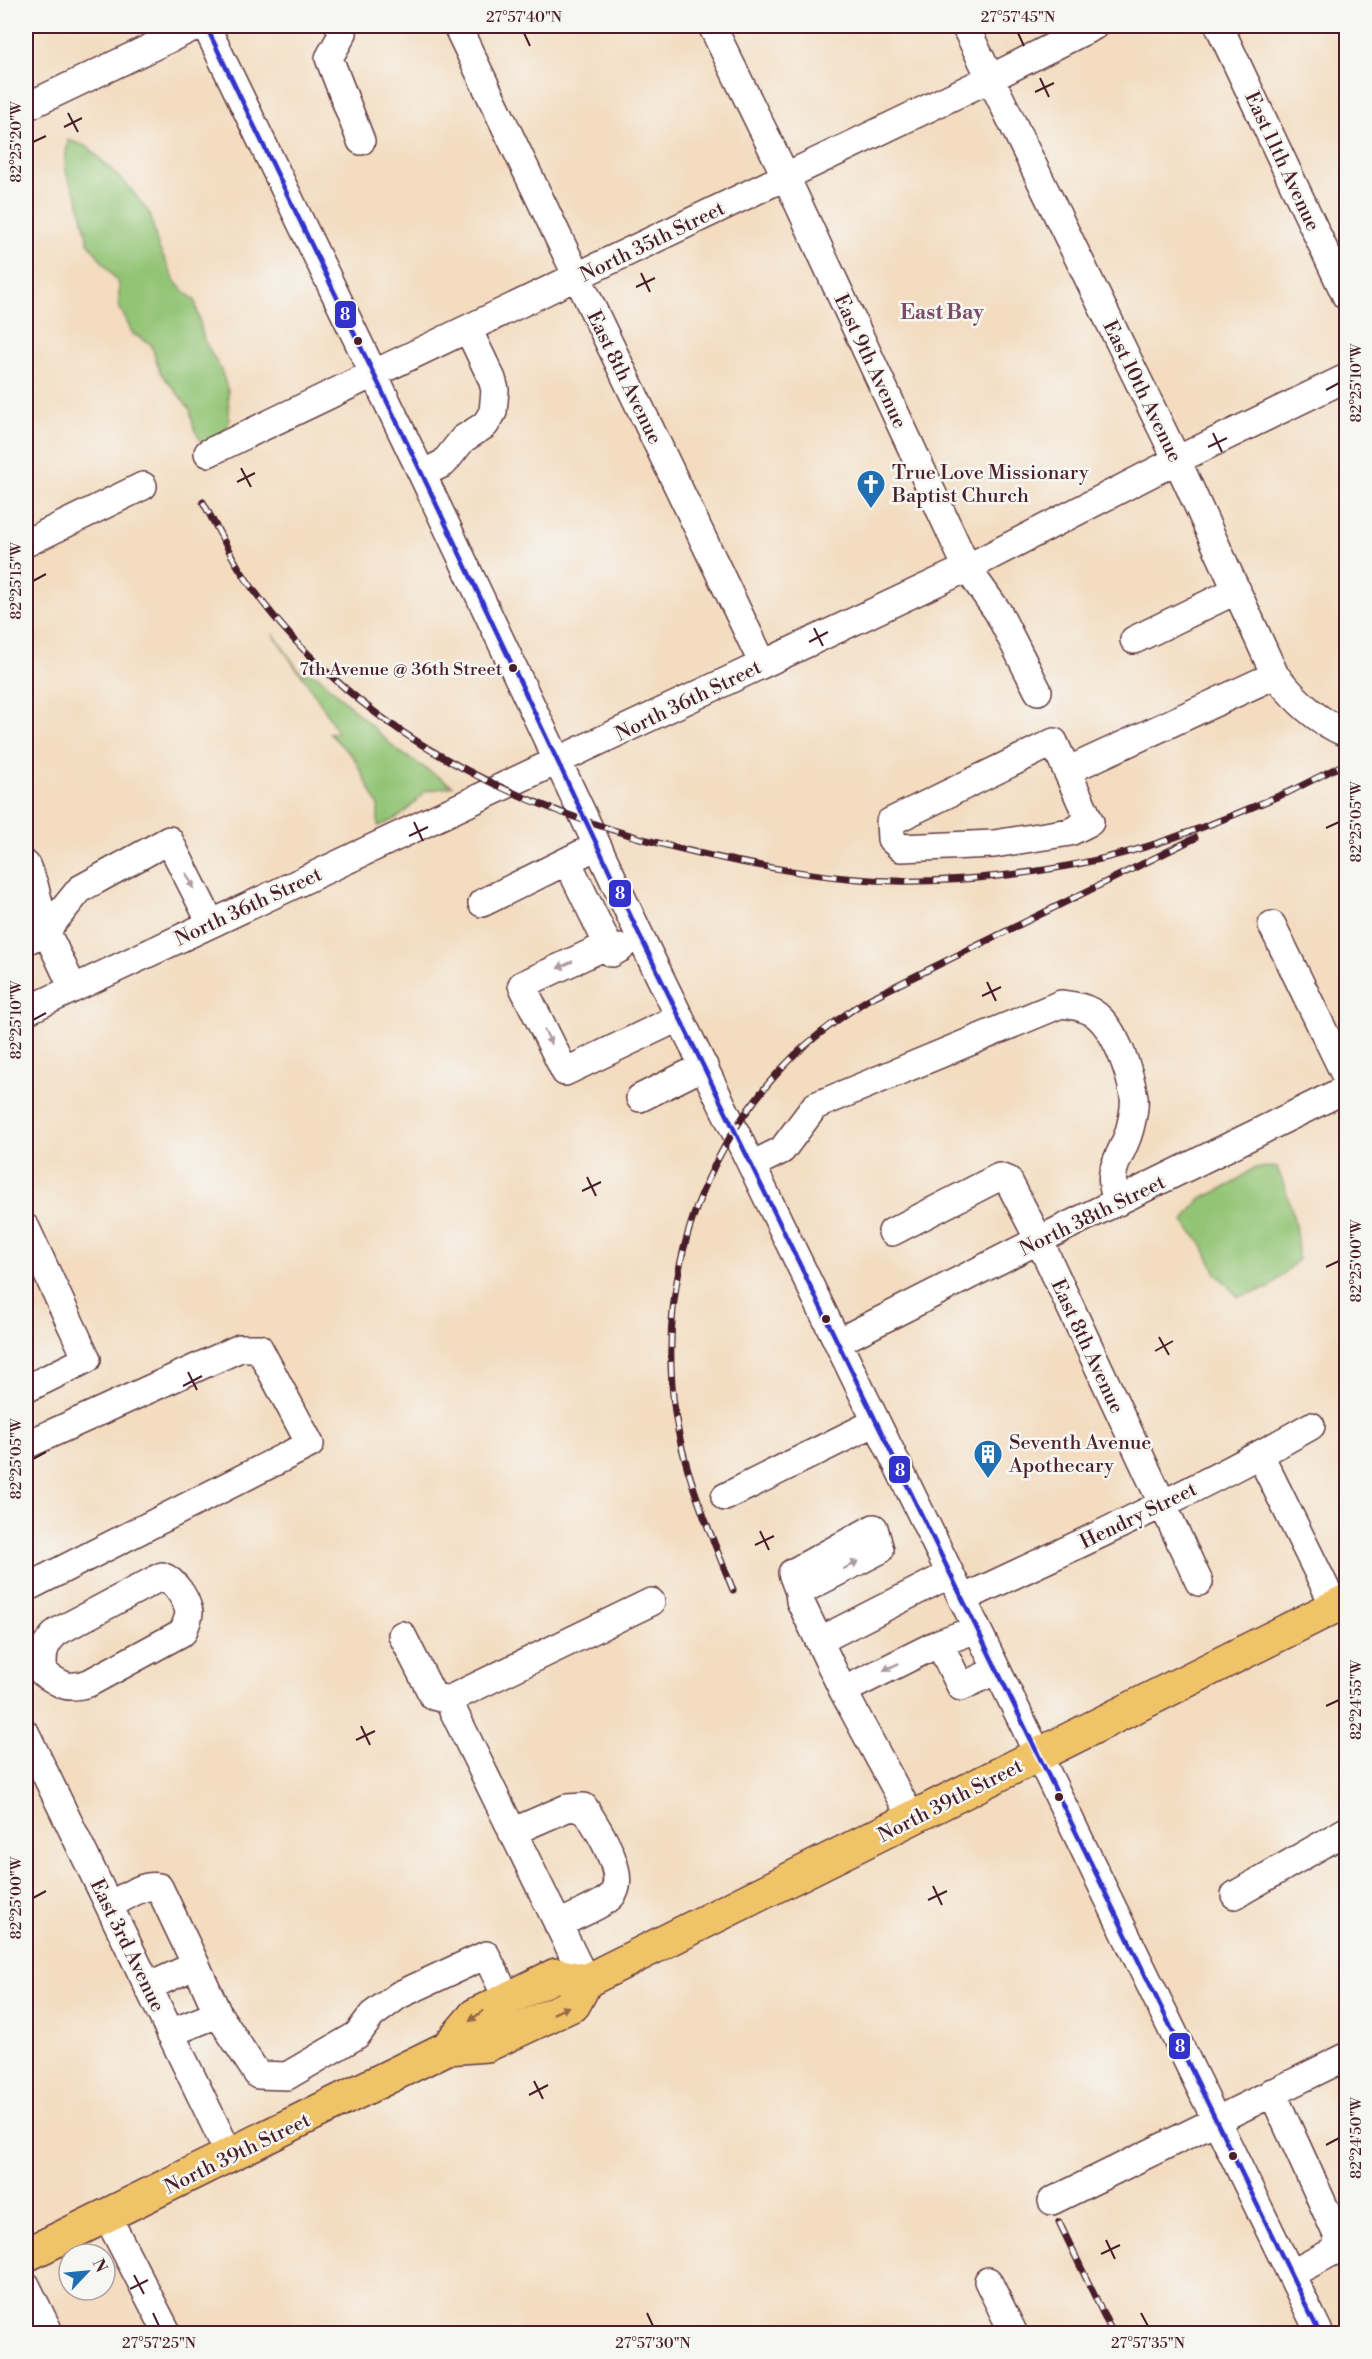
<svg xmlns="http://www.w3.org/2000/svg" width="1372" height="2359" viewBox="0 0 1372 2359" font-family="'Libre Bodoni',serif">
<style>
.green{fill:#93c475;stroke:#6e7250;stroke-width:1.5}
.lines{fill:none;stroke-linecap:round;stroke-linejoin:round}
.minor-casing{stroke:#633b41;stroke-width:30}
.major-casing{stroke:#633b41;stroke-width:36}
.minor{stroke:#fff;stroke-width:27}
.major{stroke:#f1c369;stroke-width:33}
.rail-casing{stroke:#4a1f2b;stroke-width:7}
.rail{stroke:#f6f6f2;stroke-width:4.5;stroke-dasharray:14;stroke-linecap:butt}
.bus-1-casing{stroke:#f6f6f2;stroke-width:9}
.bus-1{stroke:#33c;stroke-width:4.5}
.oneway{fill:#ae9aa0}
.oneway2{fill:#956947}
.ticks{fill:none;stroke:#4a1f2b;stroke-width:2}
.bus-dot{fill:#4a1f2b;stroke:#f6f6f2;stroke-width:2}
.labels{text-anchor:middle;stroke-width:5;stroke-linejoin:round;paint-order:stroke}
.bus-label{font-size:18px;fill:#4a1f2b;stroke:#f6f6f2;text-anchor:end}
.street-label{font-size:20px;fill:#4a1f2b;stroke:#f6f6f2}
.poi-label{font-size:20px;fill:#4a1f2b;stroke:#f6f6f2;text-anchor:start}
.neighbourhood-label{font-size:21px;font-weight:bold;fill:#784c64;stroke:#f6f6f2}
.line-badge{stroke:#f6f6f2;stroke-width:2}
.badge-label{font-size:16px;text-anchor:middle;font-weight:bold;fill:#fff}
.neatline{fill:none;stroke:#4a1f2b;stroke-width:2}
.ticks-label{font-size:15px;text-anchor:middle;fill:#4a1f2b}
</style>
<rect width="100%" height="100%" fill="#f6f6f2"/>
<filter id="ink" filterUnits="userSpaceOnUse"><feTurbulence type="fractalNoise" baseFrequency=".0167" numOctaves="2"/><feDisplacementMap in="SourceGraphic" scale="12" xChannelSelector="R" yChannelSelector="G"/><feConvolveMatrix kernelMatrix="1 2 1 2 8 2 1 2 1" color-interpolation-filters="sRGB"/></filter>
<filter id="wash" filterUnits="userSpaceOnUse"><feTurbulence type="fractalNoise" baseFrequency=".008" numOctaves="4" result="noise"/><feDisplacementMap in="SourceGraphic" scale="24" xChannelSelector="R" yChannelSelector="G"/><feGaussianBlur stdDeviation="1.35" result="paint"/><feColorMatrix in="noise" values="0 0 0 0 0 0 0 0 0 0 0 0 0 0 0 0 0 1.4 0 .05"/><feComposite in="paint" operator="in"/></filter>
<g filter="url(#wash)">
<rect width="100%" height="100%" fill="#f3dcbf"/>
<path class="green" d="M 68,140 L 88,147 L 129,187 L 150,214 L 158,246 L 176,283 L 195,301 L 204,340 L 221,370 L 228,391 L 229,420 L 226,430 L 205,448 L 194,429 L 190,409 L 160,372 L 151,344 L 133,334 L 119,306 L 119,284 L 88,242 L 78,198 L 67,176 L 65,161 Z
M 273,633 L 298,671 L 318,676 L 398,751 L 453,786 L 425,791 C 411,808 399,820 378,826 L 378,805 L 354,758 L 329,733 L 337,733 C 320,697 294,666 273,633 Z
M 1277,1167 C 1290,1199 1298,1225 1298,1260 L 1269,1288 L 1238,1297 L 1216,1273 L 1202,1244 L 1183,1222 L 1199,1200 L 1230,1185 L 1254,1168 Z"/>
</g>
<g filter="url(#ink)">
<g class="lines">
<g class="minor-casing">
<path id="minor" d="M 206,26 L 422,474 L 641,938 L 1320,2334
M 339,26 L 343,33 L 329,58 L 361,141
M 457,26 L 763,664
M 712,26 L 786,177 L 967,568 L 998,612 L 1038,691
M 965,26 L 1177,460 L 1275,675 C 1295,699 1316,721 1346,733
M 1219,26 L 1346,296
M 26,107 L 196,26
M 208,453 L 991,78 L 1094,26
M 422,474 L 444,463 L 463,439 L 485,425 L 493,412 L 495,390 L 492,379 L 468,329
M 26,543 L 143,486
M 1134,640 L 1237,590
M 1067,771 L 1090,822 L 1070,832 L 994,844 L 901,848 L 891,839 L 890,822 L 1054,742 L 1067,771 L 1275,675
M 567,861 L 612,953 L 621,948
M 26,865 L 34,884 L 46,931
M 482,903 L 583,853
M 1272,925 L 1346,1077
M 46,931 L 80,889 L 169,840 L 211,923
M 26,941 L 46,931 L 73,988
M 608,945 L 522,985 L 565,1072 L 680,1017
M 26,1011 L 967,568 L 1177,460 L 1346,378
M 640,1098 L 704,1066
M 752,1165 L 782,1150 L 815,1106 L 1061,1004 C 1072,1005 1083,1007 1092,1012 C 1115,1026 1130,1072 1134,1097 C 1135,1105 1133,1116 1131,1124 C 1125,1156 1102,1167 1118,1202
M 26,1228 L 87,1359 L 26,1389
M 892,1232 L 999,1177 L 1008,1180 L 1039,1240 L 1199,1582
M 838,1342 L 1039,1240 L 1346,1089
M 26,1445 L 240,1348 L 259,1348 L 310,1444 L 26,1588
M 1260,1455 L 1335,1607
M 725,1497 L 876,1422
M 162,1576 C 175,1581 186,1598 189,1612 C 189,1618 185,1626 183,1632 L 89,1683 C 66,1690 62,1685 43,1673 C 43,1652 42,1647 57,1632 Z
M 799,1592 L 880,1550 L 874,1528 L 792,1573 L 799,1592 L 800,1601 L 843,1691 L 912,1819
M 962,1599 C 1080,1544 1198,1490 1311,1426
M 402,1635 L 433,1696 L 448,1700 L 651,1602
M 819,1641 L 950,1574
M 939,1643 L 961,1687 L 997,1670
M 843,1691 L 939,1643 L 977,1629
M 448,1700 L 586,1981
M 26,1734 L 230,2156
M 512,1832 L 567,1808 L 584,1807 C 596,1826 633,1880 608,1899 C 594,1909 574,1916 558,1925
M 1235,1895 L 1346,1831
M 109,1906 C 124,1898 141,1884 159,1887 L 196,1965
M 148,1987 L 196,1965 L 218,2014 L 170,2033
M 218,2014 L 258,2075 L 287,2076 L 357,2035 L 372,2015 L 399,1995 L 486,1955 L 507,1998
M 1272,2092 L 1338,2237 L 1336,2250 L 1291,2274
M 1052,2201 L 1346,2057
M 107,2216 L 168,2334
M 988,2281 L 1014,2334
M 26,2285 L 50,2334"/>
</g>
<g class="major-casing">
<path id="major" d="M 447,2048 L 475,2015 L 556,1975 L 586,1981
M 26,2255 L 447,2048 L 487,2045 L 574,2004 L 586,1981 L 1346,1601"/>
</g>
<use href="#minor" class="minor"/>
<use href="#major" class="major"/>
<g class="rail-casing">
<path id="rail" d="M 203,502 C 215,524 226,547 239,568 C 267,613 306,655 346,689 C 455,783 596,833 735,861 C 788,871 842,880 896,881 C 933,882 971,879 1008,875 C 1068,868 1132,854 1189,832 C 1224,820 1259,804 1293,790
M 1287,793 L 1346,763
M 733,1590 C 710,1532 684,1474 675,1413 C 657,1281 699,1149 795,1055 C 817,1034 841,1017 867,1000 L 1195,838
M 1059,2222 L 1113,2334"/>
</g>
<use href="#rail" class="rail"/>
<g class="bus-1-casing">
<path id="bus-1" d="M 206,26 L 422,474 L 641,938 L 1320,2334"/>
</g>
<use href="#bus-1" class="bus-1"/>
</g>
<defs><path id="oneway-solid" d="M-6-.8H1V-3.2L6.5 0L1 3.2V.8H-6Z" transform="scale(1.5)"/></defs>
<g class="oneway">
<use href="#oneway-solid" transform="translate(190 881) rotate(63)"/>
<use href="#oneway-solid" transform="translate(565 965) rotate(155)"/>
<use href="#oneway-solid" transform="translate(548 1037) rotate(64)"/>
<use href="#oneway-solid" transform="translate(851 1565) rotate(-28)"/>
<use href="#oneway-solid" transform="translate(891 1667) rotate(154)"/>
</g>
<g class="oneway2">
<use href="#oneway-solid" transform="translate(561 2010) rotate(-25)"/>
<use href="#oneway-solid" transform="translate(476 2016) rotate(141)"/>
</g>
</g>
<path class="ticks" d="M 524,33 L 530,46M 1018,33 L 1024,46M 1040,78 L 1049,97M 1035,92 L 1054,83M 68,113 L 78,132M 64,127 L 82,118M 33,142 L 46,136M 641,273 L 650,292M 636,287 L 655,278M 1326,390 L 1339,383M 1213,433 L 1222,452M 1208,447 L 1227,438M 241,468 L 251,487M 237,482 L 255,473M 33,581 L 46,574M 814,628 L 823,646M 809,642 L 828,632M 414,822 L 423,841M 1326,828 L 1339,822M 409,836 L 428,827M 987,982 L 996,1001M 982,996 L 1001,987M 33,1020 L 46,1013M 587,1177 L 596,1196M 582,1191 L 601,1182M 1326,1267 L 1339,1261M 1159,1337 L 1169,1355M 1155,1351 L 1173,1341M 188,1372 L 197,1390M 183,1386 L 202,1376M 33,1459 L 46,1452M 760,1531 L 769,1550M 755,1545 L 774,1536M 1326,1706 L 1339,1700M 361,1726 L 370,1745M 356,1740 L 375,1731M 933,1886 L 942,1905M 33,1898 L 46,1891M 928,1900 L 947,1891M 534,2081 L 543,2099M 529,2095 L 548,2085M 1326,2145 L 1339,2138M 1106,2240 L 1115,2259M 1101,2254 L 1120,2245M 134,2275 L 144,2294M 130,2289 L 148,2280M 153,2313 L 159,2326M 647,2313 L 653,2326M 1141,2313 L 1148,2326"/>
<defs>
<g id="church-pin" transform="scale(1.5)"><path d="M0 17L-7.5 6A9.5 9.5 0 1 1 7.5 6Z" fill="#1f6fb2" stroke="#f6f6f2"/><path d="M-1.2-6h2.4v3.5h3.3v2.4h-3.3V6h-2.4V-.1h-3.3v-2.4h3.3Z" fill="#fff"/></g>
<g id="building-pin" transform="scale(1.5)"><path d="M0 17L-7.5 6A9.5 9.5 0 1 1 7.5 6Z" fill="#1f6fb2" stroke="#f6f6f2"/><path d="M-4-6H4V6H1V3H-1V6H-4ZM-2.5-4.3h1.7v1.8h-1.7ZM.8-4.3h1.7v1.8H.8ZM-2.5-1h1.7V.8h-1.7ZM.8-1h1.7V.8H.8Z" fill="#fff"/></g>
</defs>
<g fill-rule="evenodd">
<use href="#church-pin" x="871" y="484"/>
<use href="#building-pin" x="988" y="1454"/>
</g>
<g class="bus-dot">
<circle cx="358" cy="341" r="5"/>
<circle cx="513" cy="668" r="5"/>
<circle cx="826" cy="1319" r="5"/>
<circle cx="1059" cy="1797" r="5"/>
<circle cx="1233" cy="2156" r="5"/>
</g>
<g class="labels">
<g class="bus-label">
<text x="502" y="675">7th Avenue @ 36th Street</text>
</g>
<g class="street-label">
<text transform="translate(1283 161) rotate(65)" y="7">East 11th Avenue</text>
<text transform="translate(652 241) rotate(-26)" y="7">North 35th Street</text>
<text transform="translate(871 361) rotate(65)" y="7">East 9th Avenue</text>
<text transform="translate(625 377) rotate(64)" y="7">East 8th Avenue</text>
<text transform="translate(1143 391) rotate(64)" y="7">East 10th Avenue</text>
<text transform="translate(688 700) rotate(-26)" y="7">North 36th Street</text>
<text transform="translate(248 906) rotate(-25)" y="7">North 36th Street</text>
<text transform="translate(1092 1215) rotate(-26)" y="7">North 38th Street</text>
<text transform="translate(1088 1346) rotate(65)" y="7">East 8th Avenue</text>
<text transform="translate(1138 1515) rotate(-26)" y="7">Hendry Street</text>
<text transform="translate(950 1800) rotate(-27)" y="7">North 39th Street</text>
<text transform="translate(128 1945) rotate(64)" y="7">East 3rd Avenue</text>
<text transform="translate(237 2153) rotate(-26)" y="7">North 39th Street</text>
</g>
<g class="poi-label">
<text x="892" y="479">True Love Missionary<tspan x="892" dy="23">Baptist Church</tspan></text>
<text x="1009" y="1449">Seventh Avenue<tspan x="1009" dy="23">Apothecary</tspan></text>
</g>
<g class="neighbourhood-label">
<text x="942" y="319">East Bay</text>
</g>
</g>
<g class="line-badge">
<rect x="334" y="300" width="23" height="29" rx="6" fill="#33c"/>
<rect x="608" y="879" width="24" height="29" rx="6" fill="#33c"/>
<rect x="888" y="1455" width="23" height="29" rx="6" fill="#33c"/>
<rect x="1168" y="2032" width="23" height="28" rx="6" fill="#33c"/>
</g>
<g class="badge-label">
<text x="345" y="320">8</text>
<text x="620" y="899">8</text>
<text x="900" y="1476">8</text>
<text x="1180" y="2052">8</text>
</g>
<rect width="1372" height="2359" fill="none" stroke="#f6f6f2" stroke-width="66"/>
<g transform="translate(87 2272) rotate(64)"><circle r="28" fill="#f6f6f2" stroke="#b1a0a2" stroke-width="1.5"/>
<path d="M0-4.5L10 22L0 15L-10 22Z" fill="#1f6fb2"/>
<text y="-9" font-size="16" font-weight="bold" text-anchor="middle" fill="#4a1f2b">N</text>
</g>
<rect x="33" y="33" width="1306" height="2293" class="neatline"/>
<g class="ticks-label">
<text x="524" y="22">27°57'40"N</text>
<text x="1018" y="22">27°57'45"N</text>
<text transform="translate(16 142) rotate(-90)" y="5">82°25'20"W</text>
<text transform="translate(1356 383) rotate(-90)" y="5">82°25'10"W</text>
<text transform="translate(16 581) rotate(-90)" y="5">82°25'15"W</text>
<text transform="translate(1356 822) rotate(-90)" y="5">82°25'05"W</text>
<text transform="translate(16 1020) rotate(-90)" y="5">82°25'10"W</text>
<text transform="translate(1356 1261) rotate(-90)" y="5">82°25'00"W</text>
<text transform="translate(16 1459) rotate(-90)" y="5">82°25'05"W</text>
<text transform="translate(1356 1700) rotate(-90)" y="5">82°24'55"W</text>
<text transform="translate(16 1898) rotate(-90)" y="5">82°25'00"W</text>
<text transform="translate(1356 2138) rotate(-90)" y="5">82°24'50"W</text>
<text x="159" y="2348">27°57'25"N</text>
<text x="653" y="2348">27°57'30"N</text>
<text x="1148" y="2348">27°57'35"N</text>
</g>
</svg>
